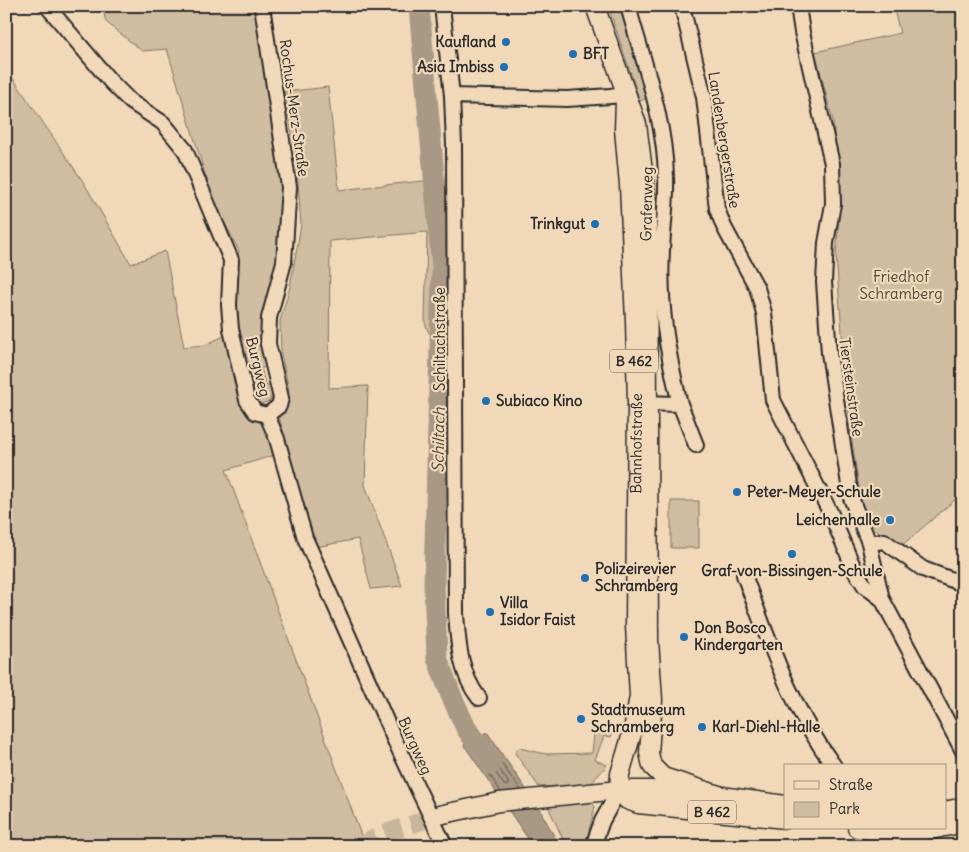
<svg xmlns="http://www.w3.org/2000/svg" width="969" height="852" viewBox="0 0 969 852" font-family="Delius,sans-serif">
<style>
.green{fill:#d0bca1;stroke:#7e7466}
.water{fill:#a89884;stroke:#766c60}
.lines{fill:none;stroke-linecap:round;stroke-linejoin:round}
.shore{stroke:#5d574f;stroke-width:1}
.river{stroke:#a89884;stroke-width:21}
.major-tunnel{stroke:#c9b59d;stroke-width:18;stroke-dasharray:18 9;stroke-linecap:butt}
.minor-casing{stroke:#2b2b2b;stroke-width:18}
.major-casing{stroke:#2b2b2b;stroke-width:21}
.minor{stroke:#f1d8b9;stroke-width:14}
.major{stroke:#f1d8b9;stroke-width:18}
.poi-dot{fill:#1f6fb2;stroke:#f1d8b9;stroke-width:2}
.labels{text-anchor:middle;stroke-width:4.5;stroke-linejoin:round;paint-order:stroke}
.shield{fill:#f1d8b9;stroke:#665f56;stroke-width:1}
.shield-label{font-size:14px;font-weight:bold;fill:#2b2b2b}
.poi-label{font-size:15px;font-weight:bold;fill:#2b2b2b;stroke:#f1d8b9;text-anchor:start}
.street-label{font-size:15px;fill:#2b2b2b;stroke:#f1d8b9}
.park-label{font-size:15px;fill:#4c4843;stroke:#f1d8b9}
.water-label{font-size:16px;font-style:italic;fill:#4a4641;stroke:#f1d8b9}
</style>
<rect width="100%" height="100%" fill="#f1d8b9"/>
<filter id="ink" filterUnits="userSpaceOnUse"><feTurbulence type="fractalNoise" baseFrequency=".02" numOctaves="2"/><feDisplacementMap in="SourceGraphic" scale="10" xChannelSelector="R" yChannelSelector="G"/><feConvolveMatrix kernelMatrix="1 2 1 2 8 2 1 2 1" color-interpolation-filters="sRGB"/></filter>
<g filter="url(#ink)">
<path class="green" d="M 102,6 L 259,6 L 272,93 L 285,212 L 273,290 L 263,309 L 262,322 L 270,366 L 261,368 L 266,386 L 274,386 L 270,401 L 261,404 L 256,399 L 236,330 L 231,294 L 239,251 L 213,200 L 167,49 L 142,51 L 106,22 Z
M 608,6 L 624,6 L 650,97 L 640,101 Z
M 893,6 L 963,6 L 963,493 L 900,547 C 884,536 868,529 862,509 L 849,421 L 836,256 L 840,205 L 833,121 L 815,52 L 900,33 Z
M 6,68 L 84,183 L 131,264 L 165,251 L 184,347 L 205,345 L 226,335 L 237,369 L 267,422 L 278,454 L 226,470 L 365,846 L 6,846 Z
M 328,87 L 339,190 L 432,180 L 437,269 L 435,334 L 429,333 L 425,323 L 427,232 L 330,241 L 329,388 L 368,386 L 365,485 L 402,586 L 371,589 L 358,539 L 316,547 L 279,417 L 289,390 L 281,354 L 280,321 L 290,287 L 301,225 L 296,155 L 284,92 Z
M 671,501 L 699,501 L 699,548 L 671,548 Z
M 607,732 L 613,732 L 611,737 L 604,736 L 595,760 L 607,765 L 591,784 L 539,787 L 515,753 L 519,748 L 546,754 L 592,753 L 594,734 Z
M 586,800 L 592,802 L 595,807 L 585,846 L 566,846 L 547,804 Z"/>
<path class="water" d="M 487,732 L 537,805 L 560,846 L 533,846 L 464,745 Z"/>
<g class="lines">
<path class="shore" d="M 495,766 L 498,767 L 508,782 L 508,785 L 504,785 L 494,770 Z
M 501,792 L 472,748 L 484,740 L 521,790"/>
<path class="river" d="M 419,6 L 442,267 L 434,584 L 437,658 L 451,695 L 466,728 L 491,764"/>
<path class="major-tunnel" d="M 361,846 L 380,835 L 439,815"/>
<g class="minor-casing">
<path id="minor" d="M 47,6 L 111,82 L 131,102 L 163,123 L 185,150 L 231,260 L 229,305 L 231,329 L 247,400 L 255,412 L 267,415
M 262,6 L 289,187 L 284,262 L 269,318 L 268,344 L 281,398 L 279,406 L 267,415
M 442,6 L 452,96 L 454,146 L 456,613 C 458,643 460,674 479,698
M 628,6 C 643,61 665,119 666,177 C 667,202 663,226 662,250 C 659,304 667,352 680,404
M 682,6 L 704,97 L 717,209 L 724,227 L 757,288 L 764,313 L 773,400 L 830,512 L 855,571 L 865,586 L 882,599
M 798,6 L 802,32 L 832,164 L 833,204 L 826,243 L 824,282 L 829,353 L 851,498 L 869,543 L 882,599 L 963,751
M 452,96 L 567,99 L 625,95
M 639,403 L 680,404 L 696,445
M 267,415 L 277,439 L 305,538 L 396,743 L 445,846
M 869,543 L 884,541 L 923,569 L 963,584
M 744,575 C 770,644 790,706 834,766
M 593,846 L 602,821 L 619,790"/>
</g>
<g class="major-casing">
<g id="major">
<path d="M 595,6 L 637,124 L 647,203 L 649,640 L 653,700 L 649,753 L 652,766 L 663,777 L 722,796"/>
<path id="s1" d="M 619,790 L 620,774 L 633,730 L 639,696 L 635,626 L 637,403 L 635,321 L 629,185 L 624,129 L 625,101"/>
<path d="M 619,790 L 627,800 L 638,804 L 785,819"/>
<path d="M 945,811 L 963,807"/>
<path d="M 439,815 L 499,802 L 619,790 L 650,790 L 722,796 L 785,805"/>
<path d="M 945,827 L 963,823"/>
<path d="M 857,828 C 885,832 913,835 940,828"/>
</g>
</g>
<use href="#minor" class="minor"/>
<use href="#major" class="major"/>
</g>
</g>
<g class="poi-dot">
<circle cx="506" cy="42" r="5"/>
<circle cx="573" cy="54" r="5"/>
<circle cx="504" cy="67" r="5"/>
<circle cx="595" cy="224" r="5"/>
<circle cx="486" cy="401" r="5"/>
<circle cx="737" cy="492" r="5"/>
<circle cx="890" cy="520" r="5"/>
<circle cx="792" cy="554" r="5"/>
<circle cx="585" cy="578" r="5"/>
<circle cx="490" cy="612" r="5"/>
<circle cx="684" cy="637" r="5"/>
<circle cx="581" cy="719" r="5"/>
<circle cx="702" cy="727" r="5"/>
</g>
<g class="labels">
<g class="shield">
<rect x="610" y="349.5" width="48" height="23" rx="4"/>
<rect x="688" y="800.5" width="48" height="23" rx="4"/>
</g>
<g class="shield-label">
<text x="634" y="366">B 462</text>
<text x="712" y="817">B 462</text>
</g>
<g class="poi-label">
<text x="496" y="47" text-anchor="end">Kaufland</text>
<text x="583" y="59">BFT</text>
<text x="494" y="72" text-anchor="end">Asia Imbiss</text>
<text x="585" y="229" text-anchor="end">Trinkgut</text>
<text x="496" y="406">Subiaco Kino</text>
<text x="747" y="497">Peter-Meyer-Schule</text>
<text x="880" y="525" text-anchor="end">Leichenhalle</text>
<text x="595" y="574">Polizeirevier<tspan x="595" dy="17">Schramberg</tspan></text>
<text x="792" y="576" text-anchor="middle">Graf-von-Bissingen-Schule</text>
<text x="500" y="608">Villa<tspan x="500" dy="17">Isidor Faist</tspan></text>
<text x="694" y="633">Don Bosco<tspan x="694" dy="17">Kindergarten</tspan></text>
<text x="591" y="715">Stadtmuseum<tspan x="591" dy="17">Schramberg</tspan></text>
<text x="712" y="732">Karl-Diehl-Halle</text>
</g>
<g class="street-label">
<text transform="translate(294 108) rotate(82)" y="5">Rochus-Merz-Straße</text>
<text transform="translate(724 140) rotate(81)" y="5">Landenbergerstraße</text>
<text transform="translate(647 204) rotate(-89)" y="5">Grafenweg</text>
<text transform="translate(440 339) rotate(-90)" y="5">Schiltachstraße</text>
<text transform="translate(258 367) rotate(76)" y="5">Burgweg</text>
<text transform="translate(851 387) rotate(82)" y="5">Tiersteinstraße</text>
<text dy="5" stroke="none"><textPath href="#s1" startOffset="349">Bahnhofstraße</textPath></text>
<text transform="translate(415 746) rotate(66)" y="5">Burgweg</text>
</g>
<g class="park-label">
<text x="901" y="282">Friedhof<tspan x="901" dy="17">Schramberg</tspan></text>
</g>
<g class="water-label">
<text transform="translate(438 440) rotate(-89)" y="6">Schiltach</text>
</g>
</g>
<rect width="969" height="852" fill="none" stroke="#f1d8b9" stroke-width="25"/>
<rect x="12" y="12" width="944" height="827" fill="none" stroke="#2b2b2b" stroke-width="2" filter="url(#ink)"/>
<rect x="784" y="764" width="162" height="65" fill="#f1d8b9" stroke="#a29380"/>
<rect x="794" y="781" width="25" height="8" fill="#f1d8b9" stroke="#a29380"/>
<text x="829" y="790" font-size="15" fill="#2b2b2b">Straße</text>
<rect x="794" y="802" width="25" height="15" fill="#d0bca1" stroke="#a29380"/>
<text x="829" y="814" font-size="15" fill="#2b2b2b">Park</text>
</svg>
